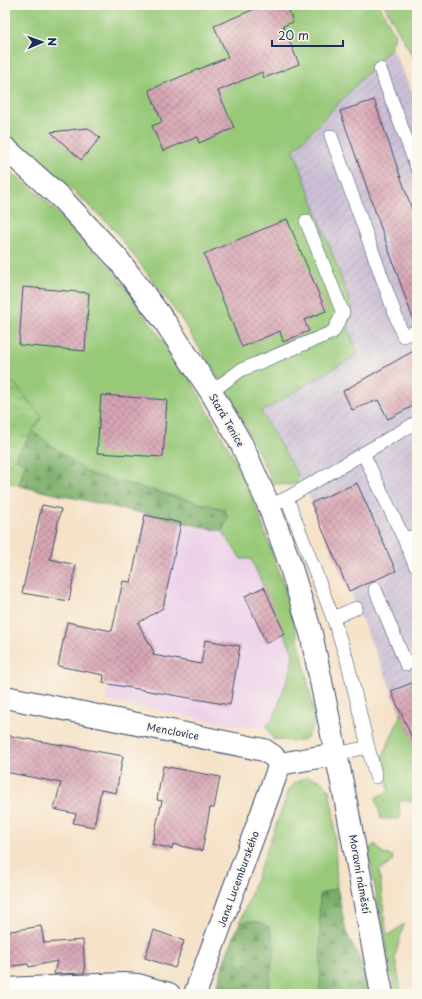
<svg xmlns="http://www.w3.org/2000/svg" width="422" height="999" viewBox="0 0 422 999" font-family="'Playpen Sans',sans-serif">
<style>
.built{fill:#ecd1ea}
.industrial{fill:url(#industrial-furrows)}
.grass{fill:#97c978;stroke:#597c6b}
.forest{fill:url(#forest-firs);stroke:#4a6e63}
.park{fill:url(#park-crowns);stroke:#597c6b}
.building{fill:url(#building-cross-hatch)}
.lines{fill:none;stroke-linecap:round;stroke-linejoin:round}
.service-casing{stroke:#3c4a6e;stroke-width:14}
.minor-casing{stroke:#3c4a6e;stroke-width:24}
.service{stroke:#fff;stroke-width:13}
.minor{stroke:#fff;stroke-width:22}
.labels{text-anchor:middle;stroke-width:4;stroke-linejoin:round;paint-order:stroke}
.street-label{font-size:10px;fill:#1b2f5e;stroke:#fbf7ec}
</style>
<defs>
<pattern id="industrial-furrows" width="10" height="10" patternUnits="userSpaceOnUse"><rect width="10" height="10" fill="#cbbfd5"/><path d="M-1 1l2-2M0 10L10 0M9 11l2-2" fill="none" stroke="#aea4b9"/></pattern>
<pattern id="forest-firs" width="22" height="20" patternUnits="userSpaceOnUse"><rect width="22" height="20" fill="#79ad68"/><path d="M5 1l3.5 6h-7zM16 11l3.5 6h-7z" fill="#628d59"/></pattern>
<pattern id="park-crowns" width="20" height="18" patternUnits="userSpaceOnUse"><rect width="20" height="18" fill="#97c978"/><path d="M2 6a3 3 0 1 1 6 0M12 15a3 3 0 1 1 6 0" fill="none" stroke="#7aa466"/></pattern>
<pattern id="building-cross-hatch" width="8" height="8" patternUnits="userSpaceOnUse"><rect width="8" height="8" fill="#d8a5b4"/><path d="M0 0l8 8M0 8l8-8" fill="none" stroke="#ae8796"/></pattern>
</defs>
<rect width="100%" height="100%" fill="#fbf7ec"/>
<filter id="ink" filterUnits="userSpaceOnUse"><feTurbulence type="fractalNoise" baseFrequency=".025" numOctaves="2"/><feDisplacementMap in="SourceGraphic" scale="8" xChannelSelector="R" yChannelSelector="G"/><feConvolveMatrix kernelMatrix="1 2 1 2 8 2 1 2 1" color-interpolation-filters="sRGB"/></filter>
<filter id="wash" filterUnits="userSpaceOnUse"><feTurbulence type="fractalNoise" baseFrequency=".012" numOctaves="4" result="noise"/><feDisplacementMap in="SourceGraphic" scale="16" xChannelSelector="R" yChannelSelector="G"/><feGaussianBlur stdDeviation="0.9" result="paint"/><feColorMatrix in="noise" values="0 0 0 0 0 0 0 0 0 0 0 0 0 0 0 0 0 1.4 0 .05"/><feComposite in="paint" operator="in"/></filter>
<g filter="url(#wash)">
<rect width="100%" height="100%" fill="#f5e2c8"/>
<path class="built" d="M 145,515 L 222,531 L 239,556 L 251,559 L 293,653 L 291,670 L 273,719 L 266,726 L 254,728 L 106,701 Z"/>
<path class="industrial" d="M 392,47 L 417,103 L 417,743 L 415,745 L 312,502 L 260,412 L 294,150 Z"/>
<path class="grass" d="M 5,5 L 379,5 L 395,34 L 392,47 L 294,150 L 353,310 L 348,328 L 358,354 L 261,412 L 298,475 L 297,484 L 288,485 L 273,483 L 233,401 L 182,320 L 113,228 L 48,168 L 5,133 Z
M 384,5 L 417,5 L 417,64 Z
M 5,167 L 39,194 L 113,270 L 189,377 L 230,451 L 257,509 L 285,590 L 302,654 L 314,713 L 314,725 L 306,738 L 300,741 L 289,741 L 273,739 L 266,726 L 273,719 L 291,670 L 293,653 L 251,559 L 241,559 L 222,531 L 5,482 Z
M 401,713 L 415,744 L 417,743 L 417,801 L 399,801 L 400,819 L 381,819 L 376,797 L 389,791 L 382,759 Z
M 307,777 L 320,780 L 329,789 L 334,818 L 337,888 L 346,932 L 363,966 L 369,994 L 220,994 L 218,983 L 222,971 L 289,790 L 295,783 Z
M 375,844 L 383,854 L 393,856 L 392,862 L 379,871 L 387,936 L 404,924 L 395,957 L 402,994 L 395,994 L 369,856 L 370,848 Z"/>
<path class="forest" d="M 25,426 L 90,474 L 224,509 L 228,519 L 222,531 L 19,486 L 25,464 L 15,458 L 5,461 L 5,431 Z
M 337,888 L 346,932 L 363,966 L 369,994 L 319,994 C 323,961 318,928 320,894 Z
M 246,921 L 262,922 L 269,927 L 275,945 L 269,985 L 266,994 L 220,994 C 215,975 232,943 239,924 Z"/>
<path class="park" d="M 13,382 L 42,417 L 9,466 L 5,465 L 5,388 Z"/>
<g id="blocks">
<path class="building" d="M 264,5 L 287,5 L 293,22 L 283,26 L 299,64 L 264,78 L 262,72 L 218,91 L 234,128 L 199,143 L 197,137 L 163,151 L 152,126 L 162,122 L 149,90 L 228,57 L 214,26 Z
M 374,100 L 417,224 L 417,322 L 414,322 L 340,111 Z
M 88,128 L 100,138 L 81,160 L 51,132 Z
M 287,219 L 326,311 L 304,320 L 309,331 L 283,342 L 280,331 L 242,347 L 204,254 Z
M 23,287 L 89,293 L 85,351 L 19,345 Z
M 417,349 L 417,404 L 388,419 L 378,400 L 352,410 L 343,391 Z
M 101,395 L 167,400 L 163,457 L 97,453 Z
M 357,483 L 396,571 L 349,591 L 311,503 Z
M 42,505 L 61,509 L 50,559 L 76,565 L 69,601 L 22,593 Z
M 145,515 L 181,523 L 163,608 L 138,623 L 154,652 L 153,655 L 201,664 L 205,640 L 240,646 L 230,705 L 103,683 L 104,675 L 58,666 L 67,622 L 112,631 L 123,581 L 131,582 Z
M 264,587 L 285,634 L 266,643 L 245,596 Z
M 417,681 L 417,749 L 391,691 Z
M 5,735 L 123,756 L 116,793 L 101,790 L 94,827 L 73,823 L 76,814 L 54,809 L 61,783 L 5,772 Z
M 163,766 L 220,777 L 214,808 L 210,808 L 202,851 L 173,844 L 172,849 L 152,844 L 162,801 L 157,800 Z
M 41,926 L 44,943 L 83,940 L 85,973 L 54,974 L 57,961 L 29,967 L 28,964 L 5,967 L 5,932 Z
M 154,930 L 184,941 L 175,968 L 145,958 Z"/>
</g>
</g>
<g filter="url(#ink)">
<use href="#blocks" fill-opacity="0" stroke="#3c4a6e" stroke-width="1"/>
<g class="lines">
<g class="service-casing">
<path id="service" d="M 380,69 L 417,168
M 331,136 L 403,336 L 417,331
M 211,392 L 241,370 L 333,332 L 343,313 L 306,221
M 363,453 L 404,539 L 417,535
M 287,498 L 417,422
M 269,506 L 287,498 L 333,618 L 347,660 L 368,747 L 336,754
M 404,539 L 415,565
M 375,589 L 406,664 L 417,659
M 333,618 L 356,608
M 368,747 L 376,777"/>
</g>
<g class="minor-casing">
<path id="minor" d="M 5,148 L 61,198 L 117,258 L 165,322 L 211,392 L 242,445 L 269,506 L 289,561 L 311,633 L 345,797 L 382,994
M 5,697 L 264,750 L 273,756 L 280,764 L 336,754
M 5,989 L 123,984 L 138,985 L 169,994
M 195,994 L 280,764"/>
</g>
<use href="#service" class="service"/>
<use href="#minor" class="minor"/>
</g>
</g>
<g class="labels">
<g class="street-label">
<text transform="translate(227 420) rotate(60)" y="4">Stará Tenice</text>
<text transform="translate(173 731) rotate(11)" y="4">Menclovice</text>
<text transform="translate(360 874) rotate(80)" y="4">Moravní náměstí</text>
<text transform="translate(238 879) rotate(-70)" y="4">Jana Lucemburského</text>
</g>
</g>
<rect width="422" height="999" fill="none" stroke="#fbf7ec" stroke-width="20"/>
<g transform="translate(42 42) rotate(88)" stroke="#fbf7ec" stroke-width="3" paint-order="stroke">
<path d="M0-3L7 15L0 10L-7 15Z" fill="#1b2f5e"/>
<text y="-6" font-size="11" font-weight="bold" text-anchor="middle" fill="#1b2f5e">N</text>
</g>
<path d="M272 40v6h71v-6" fill="none" stroke="#1b2f5e" stroke-width="2"/>
<text x="278" y="40" font-size="12" fill="#1b2f5e" stroke="#fbf7ec" stroke-width="3" paint-order="stroke">20 m</text>
</svg>
